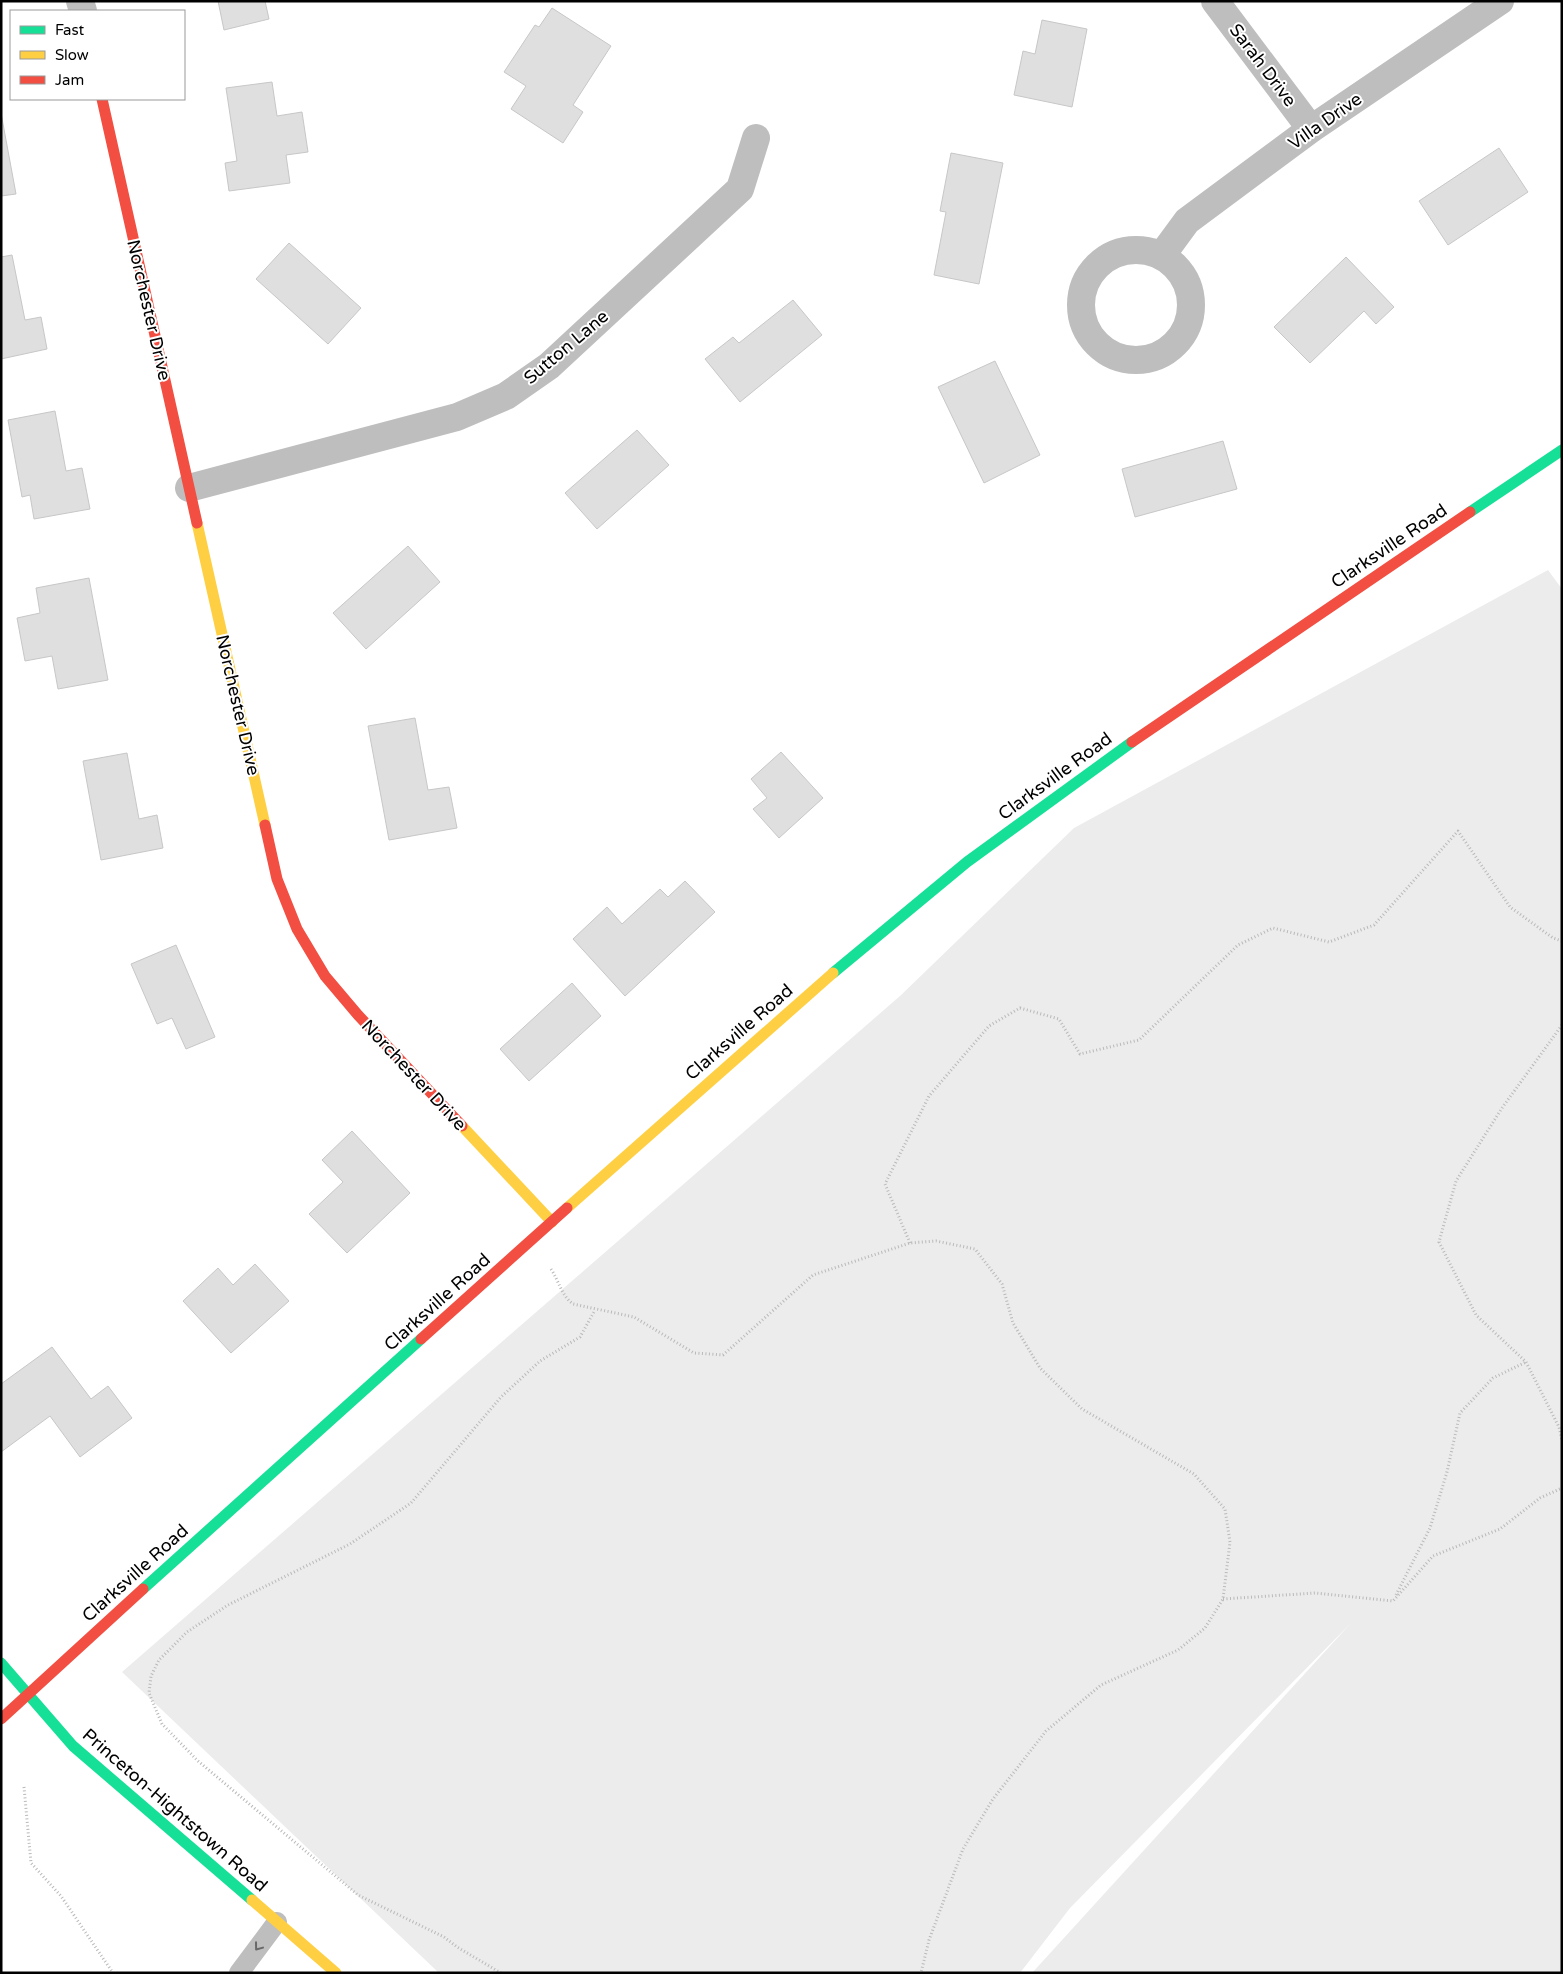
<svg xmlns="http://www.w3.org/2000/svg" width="1563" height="1974" viewBox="0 0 1563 1974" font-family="'Varela Round',sans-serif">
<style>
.green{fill:#ececec}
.building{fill:#dfdfdf;stroke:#c7c7c7}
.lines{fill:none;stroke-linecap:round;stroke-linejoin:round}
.path{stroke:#b9b9b9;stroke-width:3;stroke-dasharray:1 2.5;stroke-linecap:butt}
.lane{stroke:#bebebe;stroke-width:20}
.street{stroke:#bebebe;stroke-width:28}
.fast{stroke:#16e098;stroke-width:11}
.slow{stroke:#ffcf43;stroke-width:11}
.jam{stroke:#f24e42;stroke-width:11}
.oneway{stroke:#686868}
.labels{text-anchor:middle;stroke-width:4;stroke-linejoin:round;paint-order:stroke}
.street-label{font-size:18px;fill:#000;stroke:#fff}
</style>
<rect width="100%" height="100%" fill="#fff"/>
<path class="green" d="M 1548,570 L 1562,589 L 1562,1973 L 1032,1973 L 1351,1623 L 1070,1908 L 1020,1973 L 439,1973 L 122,1672 L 900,996 L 1074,828 Z"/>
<path class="building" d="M 218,1 L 265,1 L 269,19 L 224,30 Z
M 552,8 L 611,46 L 573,105 L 583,112 L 563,143 L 511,109 L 526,86 L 504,72 L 535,25 L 539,27 Z
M 1042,20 L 1087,29 L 1072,107 L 1014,95 L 1023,51 L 1035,54 Z
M 272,82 L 277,116 L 302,112 L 308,152 L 286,155 L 290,183 L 229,191 L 225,163 L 237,161 L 226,88 Z
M 1,113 L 16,194 L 1,196 Z
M 1499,148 L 1528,192 L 1448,245 L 1419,201 Z
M 951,153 L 1003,163 L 979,284 L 934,275 L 946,212 L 940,211 Z
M 289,243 L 361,308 L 328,344 L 256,279 Z
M 12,255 L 25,320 L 41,317 L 47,349 L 1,359 L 1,257 Z
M 1346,257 L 1394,307 L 1376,324 L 1364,311 L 1310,363 L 1274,327 Z
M 793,300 L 822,335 L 740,402 L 705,359 L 733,337 L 739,343 Z
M 995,361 L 1040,455 L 984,483 L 938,387 Z
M 55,411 L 66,471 L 82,468 L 90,509 L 34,519 L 30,495 L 22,497 L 8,420 Z
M 637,430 L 669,465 L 597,529 L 565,493 Z
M 1223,441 L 1237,489 L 1135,517 L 1122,469 Z
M 408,546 L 440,582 L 366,649 L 333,613 Z
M 89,578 L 108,680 L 58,689 L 52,656 L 25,661 L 17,618 L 40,613 L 36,588 Z
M 415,718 L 428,790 L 449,787 L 457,828 L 389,840 L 368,726 Z
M 781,752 L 823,798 L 779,838 L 753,809 L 767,798 L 751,779 Z
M 127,753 L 139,819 L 157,815 L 163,848 L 101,860 L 83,761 Z
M 685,881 L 715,912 L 625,996 L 573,939 L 607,907 L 622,924 L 660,889 L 668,897 Z
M 176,945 L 215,1037 L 186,1049 L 172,1018 L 157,1024 L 131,964 Z
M 572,983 L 601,1016 L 529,1081 L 500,1049 Z
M 352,1131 L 410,1193 L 347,1253 L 309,1214 L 343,1182 L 322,1160 Z
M 255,1264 L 289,1301 L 231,1353 L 183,1301 L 218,1268 L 233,1285 Z
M 52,1347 L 91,1399 L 108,1386 L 132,1418 L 80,1457 L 50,1416 L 1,1452 L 1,1384 Z"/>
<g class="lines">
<path class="path" d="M 1562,1025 L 1502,1108 L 1456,1181 L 1439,1242 L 1476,1315 L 1526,1362 L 1559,1427 L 1562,1440
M 910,1243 L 885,1184 L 929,1096 L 989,1026 L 1020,1008 L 1059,1019 L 1080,1054 L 1139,1040 L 1238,945 L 1273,928 L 1329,942 L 1374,925 L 1458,831 L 1510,907 L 1553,938 L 1562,941
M 551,1269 C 559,1281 561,1295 573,1304 L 634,1317 L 694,1353 L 723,1355 L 813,1275 L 910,1243 L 936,1241 L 975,1249 L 1002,1284 L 1013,1323 L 1040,1368 L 1082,1409 L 1194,1474 L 1225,1509 L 1230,1542 L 1223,1599 L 1205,1628 L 1178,1650 L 1101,1685 L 1046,1731 L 993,1799 L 963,1849 L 929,1940 L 921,1973
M 1396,1595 L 1430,1528 L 1447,1472 L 1460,1413 L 1493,1378 L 1526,1362
M 1223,1599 L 1315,1593 L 1393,1601 L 1433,1556 L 1500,1529 L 1540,1498 L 1562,1488
M 24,1787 L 31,1863 L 61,1896 L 113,1973
M 501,1973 L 457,1947 L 444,1937 L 358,1895 L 198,1761 L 162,1724 L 149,1693 L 151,1676 L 159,1660 L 187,1632 L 228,1605 L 350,1544 L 411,1503 L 501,1397 L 540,1361 L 580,1337 L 595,1310"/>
<path class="lane" d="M 239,1973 L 277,1922"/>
<path class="street" d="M 80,1 L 83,11
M 1215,1 L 1311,129
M1081 305a55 55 0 1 1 110 0a55 55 0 1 1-110 0Z
M 1162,255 L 1187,221 L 1311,129 L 1500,1
M 189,488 L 457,417 L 506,396 L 549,366 L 740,189 L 756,138"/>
<path class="fast" d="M 1470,512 L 1562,450
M 833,973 L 967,862 L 1132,742
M 143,1589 L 421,1339
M 1,1663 L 73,1746 L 252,1900"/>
<path class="slow" d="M 197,523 L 265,825
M 462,1126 L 552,1222
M 567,1208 L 833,973
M 252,1900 L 336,1973"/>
<path class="jam" d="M 102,99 L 197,523
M 1132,742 L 1470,512
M 265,825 L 277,879 L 297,929 L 325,976 L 358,1015 L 462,1126
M 421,1339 L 567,1208
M 1,1719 L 143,1589"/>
</g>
<defs><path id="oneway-chevron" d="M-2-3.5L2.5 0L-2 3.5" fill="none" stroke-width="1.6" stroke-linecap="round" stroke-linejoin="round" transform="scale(1.25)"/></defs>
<use class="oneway" href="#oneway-chevron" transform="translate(258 1947) rotate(127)"/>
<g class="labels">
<g class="street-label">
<text transform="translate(1263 65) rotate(53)" y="6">Sarah Drive</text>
<text transform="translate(1325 121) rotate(-35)" y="6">Villa Drive</text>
<text transform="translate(149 310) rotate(77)" y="6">Norchester Drive</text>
<text transform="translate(566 347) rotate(-40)" y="6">Sutton Lane</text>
<text transform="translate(1389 546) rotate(-34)" y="6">Clarksville Road</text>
<text transform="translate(238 705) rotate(77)" y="6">Norchester Drive</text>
<text transform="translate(1055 776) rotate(-36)" y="6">Clarksville Road</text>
<text transform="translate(739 1032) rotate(-41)" y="6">Clarksville Road</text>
<text transform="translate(414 1075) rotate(47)" y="6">Norchester Drive</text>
<text transform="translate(437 1302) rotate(-42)" y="6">Clarksville Road</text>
<text transform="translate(135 1573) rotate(-42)" y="6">Clarksville Road</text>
<text transform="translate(175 1810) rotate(41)" y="6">Princeton-Hightstown Road</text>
</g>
</g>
<rect width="1563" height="1974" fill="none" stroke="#000000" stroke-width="5"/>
<rect x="10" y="10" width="175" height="90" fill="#ffffff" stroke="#999999"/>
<rect x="20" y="26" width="25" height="8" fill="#16e098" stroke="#999999"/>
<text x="55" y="35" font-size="15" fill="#000000">Fast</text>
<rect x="20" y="51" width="25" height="8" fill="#ffcf43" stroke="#999999"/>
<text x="55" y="60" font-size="15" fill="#000000">Slow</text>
<rect x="20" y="76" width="25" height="8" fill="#f24e42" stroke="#999999"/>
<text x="55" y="85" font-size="15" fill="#000000">Jam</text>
</svg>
